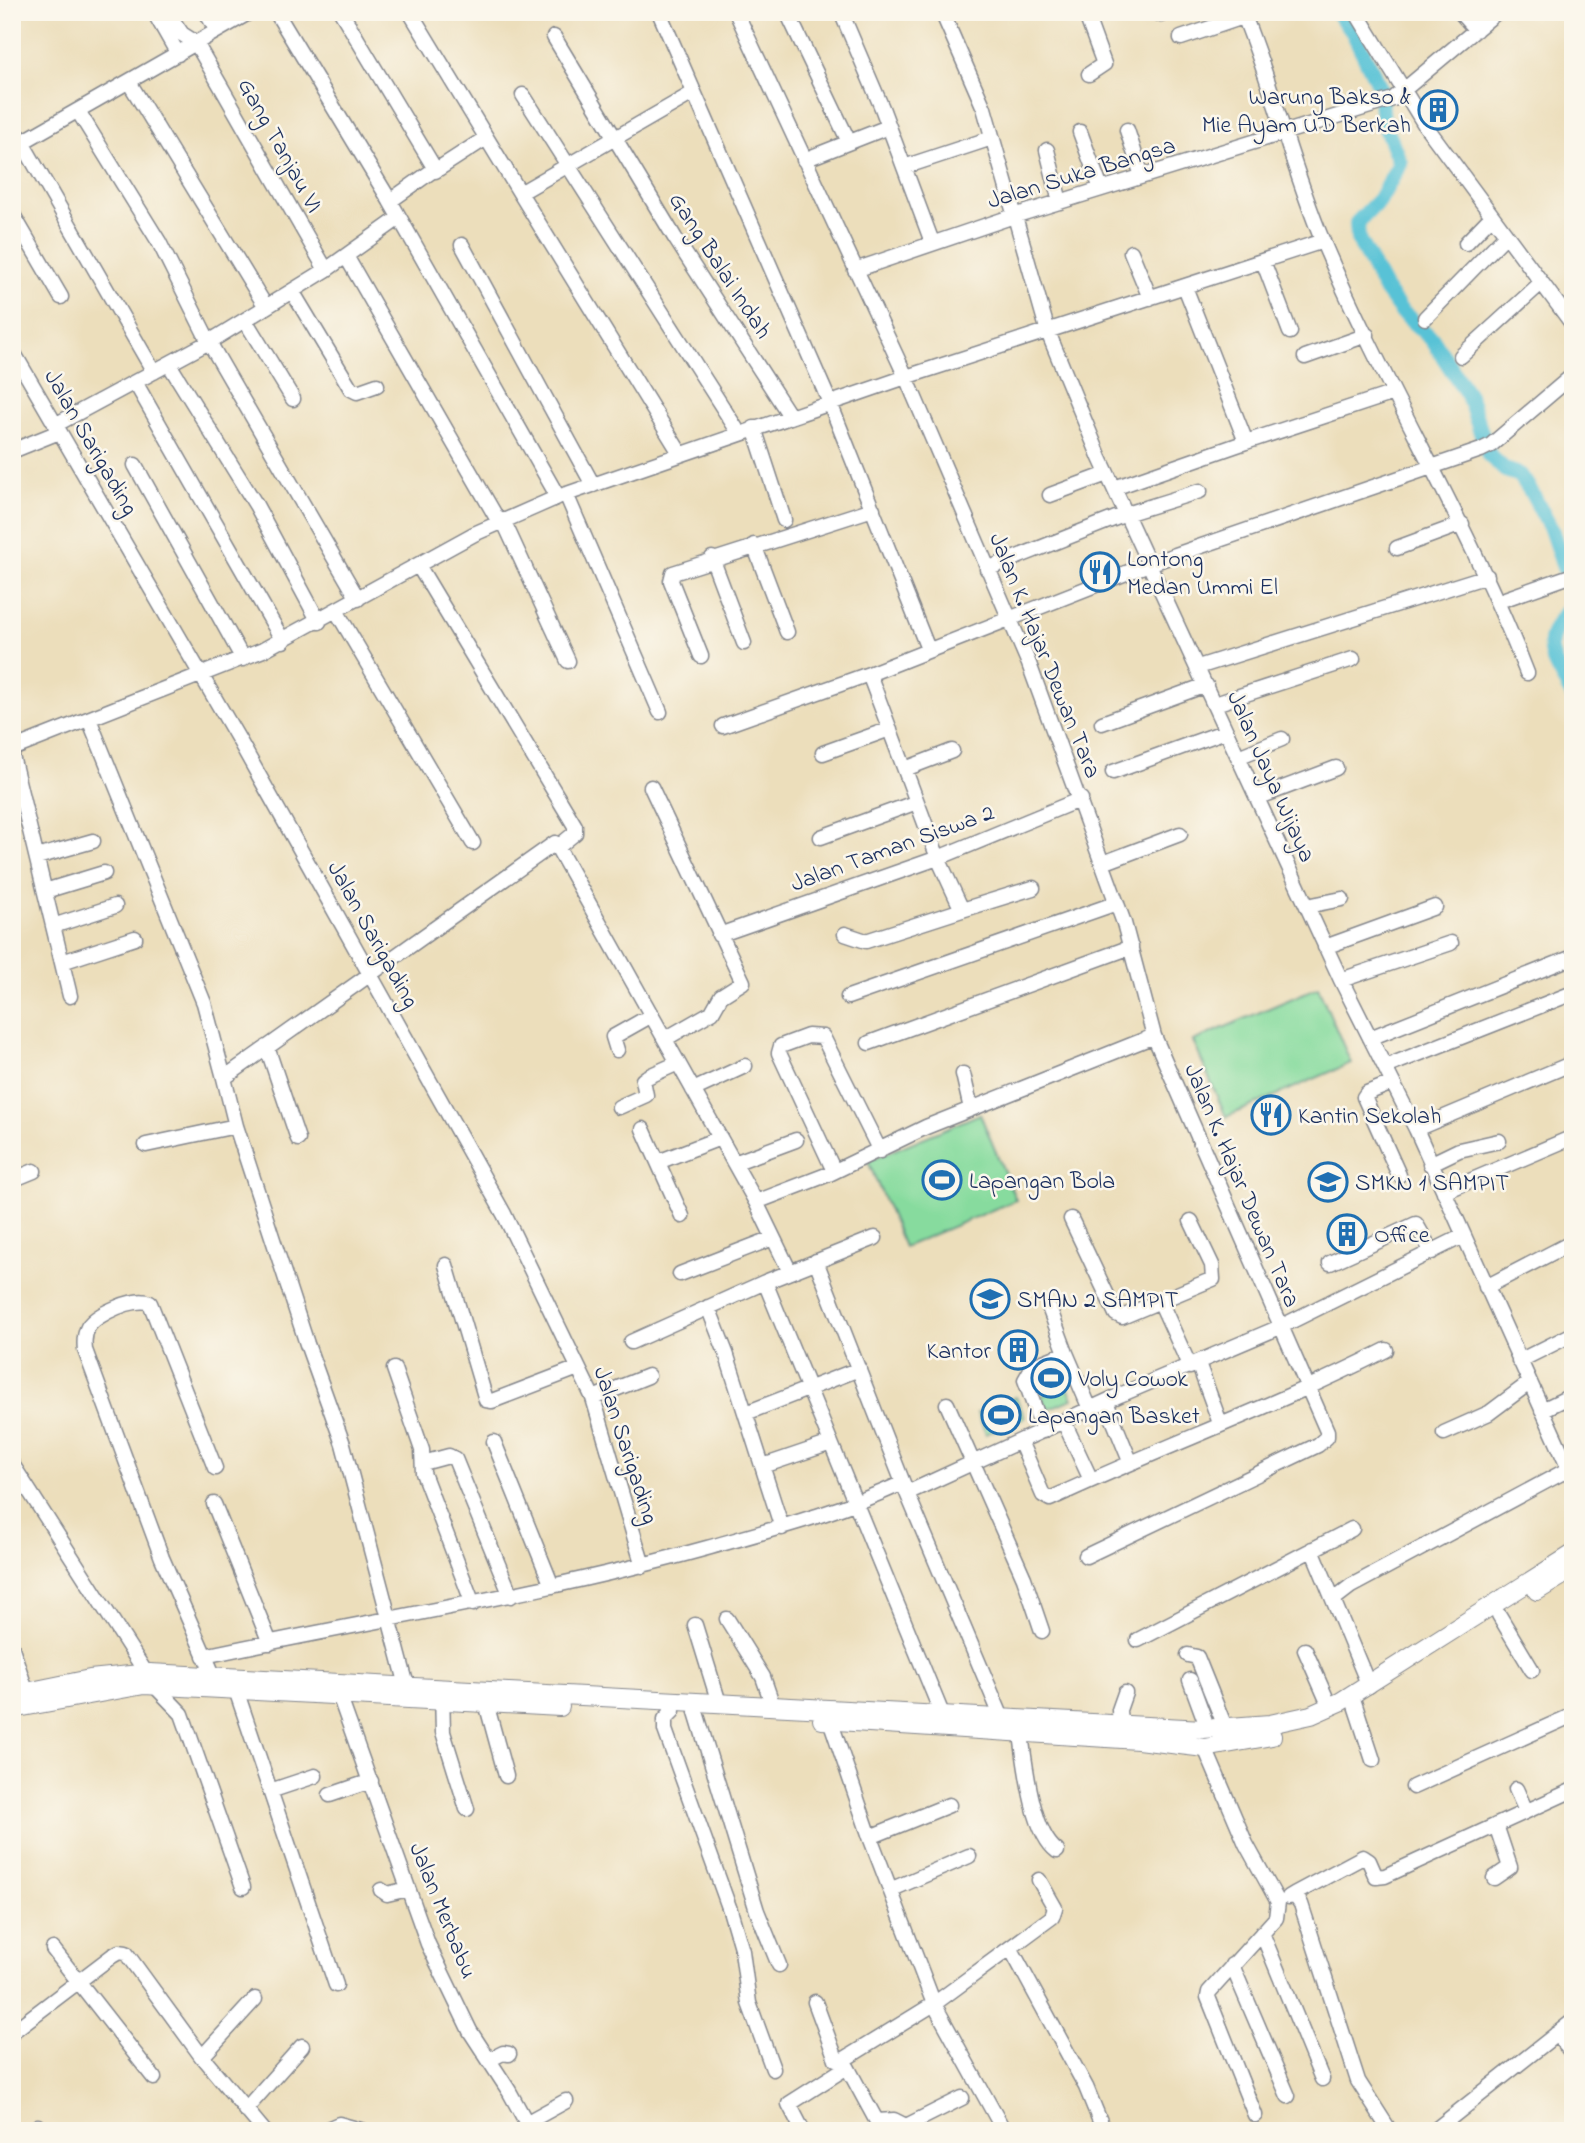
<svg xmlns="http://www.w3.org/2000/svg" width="1585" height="2143" viewBox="0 0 1585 2143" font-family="'Indie Flower',sans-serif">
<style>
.green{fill:#87db9e;stroke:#51857e;stroke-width:2}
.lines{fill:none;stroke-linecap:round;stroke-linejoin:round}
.river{stroke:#59c2d6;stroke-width:16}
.minor-casing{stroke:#84868c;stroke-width:17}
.major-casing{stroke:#84868c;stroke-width:20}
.minor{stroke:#fff;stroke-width:14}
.major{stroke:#fff;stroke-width:18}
.labels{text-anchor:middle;stroke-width:5;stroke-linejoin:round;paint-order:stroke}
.poi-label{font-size:24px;fill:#1b2f5e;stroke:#fbf7ec;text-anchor:start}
.street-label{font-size:24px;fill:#1b2f5e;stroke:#fbf7ec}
</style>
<rect width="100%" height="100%" fill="#fbf7ec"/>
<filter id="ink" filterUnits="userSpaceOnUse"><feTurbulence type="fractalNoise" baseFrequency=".0143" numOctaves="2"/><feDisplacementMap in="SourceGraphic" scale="14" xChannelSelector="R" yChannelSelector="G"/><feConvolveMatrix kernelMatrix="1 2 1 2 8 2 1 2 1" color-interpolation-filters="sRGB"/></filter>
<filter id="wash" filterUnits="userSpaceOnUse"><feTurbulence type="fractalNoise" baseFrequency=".00686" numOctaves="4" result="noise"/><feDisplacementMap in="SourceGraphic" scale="28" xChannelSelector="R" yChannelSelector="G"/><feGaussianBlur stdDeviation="1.57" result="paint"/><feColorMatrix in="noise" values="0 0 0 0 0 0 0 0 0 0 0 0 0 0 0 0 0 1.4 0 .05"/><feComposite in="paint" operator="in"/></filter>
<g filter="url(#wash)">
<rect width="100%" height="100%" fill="#ecdebb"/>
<path class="green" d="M 1318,987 L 1351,1063 L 1226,1117 L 1193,1041 Z
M 980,1114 L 1016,1200 L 904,1247 L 868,1161 Z
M 1062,1367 L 1066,1379 L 1041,1388 L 1037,1376 Z
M 1067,1385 L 1073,1399 L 1047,1409 L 1041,1396 Z
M 1016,1397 L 1025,1418 L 986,1434 L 977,1413 Z"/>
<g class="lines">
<path class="river" d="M 1337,12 L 1353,32 L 1380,88 L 1383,121 L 1400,163 L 1380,199 L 1357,223 L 1358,239 L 1384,288 L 1401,311 L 1432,339 L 1468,395 L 1489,455 L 1505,470 L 1520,475 L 1530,490 L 1551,529 L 1573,594
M 1573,603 C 1538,645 1549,653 1573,696"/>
</g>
</g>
<g filter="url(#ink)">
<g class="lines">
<g class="minor-casing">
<path id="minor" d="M 154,12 L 178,54
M 167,12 L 182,34 L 196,43 L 326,270
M 206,12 L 217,31
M 276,12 L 390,201 L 558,497
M 341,12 L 435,169 L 390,201
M 410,12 L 520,193
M 659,12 L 830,403 L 928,649
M 736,12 L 906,377 L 1029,664 L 1124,923 L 1154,1036 L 1327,1431 L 1327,1437 L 1318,1445 L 1086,1556
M 787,12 L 849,142
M 841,12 L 882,108 L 932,242
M 942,12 L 984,108 L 1048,332 L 1100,458 L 1341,980 L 1416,1129 L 1573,1478
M 1085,12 L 1104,64 L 1089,74
M 1159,12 L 1161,15
M 1356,12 L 1425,125 L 1573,325
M 1460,12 L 1476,30
M 1244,16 C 1274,90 1292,168 1323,242 C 1385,389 1469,524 1527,673
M 554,37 L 675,238 L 790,416
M 1181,38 L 1258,12
M 129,82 L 266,307
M 523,95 L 739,433
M 78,111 L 159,242 L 209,342 L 358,599
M 12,125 L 154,372
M 1127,130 L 1142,176
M 1080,132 L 1101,189
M 12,148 L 250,12
M 1047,150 L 1060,202
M 804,160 L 888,127
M 904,167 L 992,138
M 435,171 L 486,138
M 12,213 L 61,297
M 1466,243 L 1492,216
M 462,245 L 593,485
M 1131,252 L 1150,298
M 346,256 L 499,522
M 1263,261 L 1290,332
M 855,270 L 1014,216 L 1393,99 L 1497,12
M 1185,287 L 1246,442 L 1394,393
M 292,291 L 351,389 L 357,392 L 377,385
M 1425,318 L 1506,235
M 245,320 L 293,399
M 12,350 L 239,740 L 504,1214 L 593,1398 L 643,1566
M 1461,356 L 1541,283
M 1305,357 L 1367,335
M 169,364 L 256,505 L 319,622
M 135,382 L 283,641
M 55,425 L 209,342 L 326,270 L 399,218
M 754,428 L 784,520
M 12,451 L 59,432
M 680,453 L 520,193 L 693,93
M 135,465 L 243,659
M 1114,488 L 1246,442
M 566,494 L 660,712
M 1050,495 L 1107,474
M 503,520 L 568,661
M 754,545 L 787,632
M 1397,548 L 1462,524
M 712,558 L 744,643
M 418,565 L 575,826 L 575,833 L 558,847
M 987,569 L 1126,514 L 1200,491
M 1499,601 L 1573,575
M 337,612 L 473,843
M 701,656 L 671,581 L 673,573 L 873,509
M 1198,667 L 1487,576
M 1215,704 L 1353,659
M 89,719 L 204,1003 L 224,1078
M 1102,723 L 1206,685
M 723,726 L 869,674 L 1149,564 L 1481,450 L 1491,445 L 1573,375
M 12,749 L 263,650 L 474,534 L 558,497 L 906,377 L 1323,241
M 823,753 L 890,729
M 12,756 L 70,996
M 1238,757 L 1282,739
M 905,769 L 952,751
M 1113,772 L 1226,731
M 651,787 L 743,982 L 721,996 L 712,1012 L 665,1039
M 1257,798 L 1336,768
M 821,837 L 917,802
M 37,857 L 93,841
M 1103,863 L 1180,834
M 45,891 L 104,873
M 1307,906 L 1342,899
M 962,910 L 1033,888
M 53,926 L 115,906
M 845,934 L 866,941 L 962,910 L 938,858 L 869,674
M 719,935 L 938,858 L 1081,799
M 1325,947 L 1435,907
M 62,962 L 135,938
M 1341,980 L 1451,943
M 848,997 L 1117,903
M 1370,1038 L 1573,957
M 869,1043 L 1131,947
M 267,1047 L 298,1139
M 617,1050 L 613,1037 L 652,1015
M 1385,1067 L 1573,993
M 963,1074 L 971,1109
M 1392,1083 L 1367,1093 L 1364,1097 L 1399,1175
M 693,1090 L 745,1066
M 619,1107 L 646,1095 L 643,1080 L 647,1077 L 678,1063
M 643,1129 L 682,1216
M 1416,1129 L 1573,1063
M 146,1145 L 236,1126
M 658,1162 L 720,1138
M 734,1163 L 796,1140
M 1430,1164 L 1459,1150 L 1499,1141
M 834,1171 L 779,1053 L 781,1046 L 808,1036 L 823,1037 L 880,1151
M 12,1180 L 34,1171
M 1444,1192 L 1573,1137
M 756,1202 L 829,1174 L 926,1127 L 1154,1036
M 1071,1219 L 1116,1314 L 1122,1317 L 1213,1279 L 1212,1265 L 1191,1221
M 816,1261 L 907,1493 L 1002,1718
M 1330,1263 L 1416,1224 L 1432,1252
M 446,1265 L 486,1400 L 492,1401 L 578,1368
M 680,1274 L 773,1238
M 765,1282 L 942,1714 L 944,1725
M 1486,1287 L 1573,1242
M 1160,1301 L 1190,1367
M 708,1307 L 726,1353 L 782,1528
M 631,1342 L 765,1282 L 875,1238
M 1066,1353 L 1090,1409
M 1519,1361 L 1573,1334
M 1198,1363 L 1220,1423
M 394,1369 L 422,1450 L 423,1473 L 473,1604
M 593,1398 L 648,1376
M 1106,1402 L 1130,1461
M 947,1404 L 1024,1578 L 1042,1631
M 1542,1410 L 1573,1395
M 746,1413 L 859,1369
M 1064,1422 L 1091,1480
M 1043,1431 L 1025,1380 L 1033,1366 L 1066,1353 L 1050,1310
M 1444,1433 L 1489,1413 L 1529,1383
M 1020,1441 L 1043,1495 L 1050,1499 C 1161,1447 1276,1406 1386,1350
M 494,1442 L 552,1586
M 423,1463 L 449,1456 L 455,1459 L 511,1596
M 12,1464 L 146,1673
M 763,1466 L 831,1443
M 907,1493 L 1120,1395 L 1280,1327 L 1463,1236
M 214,1504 L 270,1643
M 1312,1549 L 1369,1686
M 1334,1599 L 1351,1586 L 1569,1469
M 1499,1615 L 1532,1670
M 727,1619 L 763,1677 L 773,1706
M 695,1625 L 719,1703
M 1138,1640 L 1352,1529
M 12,1648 L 29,1700
M 1305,1650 L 1330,1707
M 1188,1655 L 1197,1657 L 1226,1729
M 204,1656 C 372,1620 541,1594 707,1548 C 774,1529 840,1512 903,1483
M 214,1677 L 162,1558 L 85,1350 C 84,1342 84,1335 88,1327 C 96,1314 136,1296 150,1303 L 215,1468
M 1190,1680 L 1208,1729
M 155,1686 L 182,1714 L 243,1887
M 407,1686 L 343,1444 L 307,1344 L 236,1126 L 224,1078 L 555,843 L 756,1202 L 790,1272
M 236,1690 L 336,1985
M 442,1692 L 443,1732 L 467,1809
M 339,1695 L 428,1944 L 470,2031 L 509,2091 L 531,2131
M 1352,1696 L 1373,1760
M 486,1703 L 506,1776
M 673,1711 L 665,1719 L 665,1730 L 730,1910 L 742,1951 L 749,2003 L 773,2069
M 696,1712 L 757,1911 L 779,1965
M 830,1720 L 870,1837 L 934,2004 L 1004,2131
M 1120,1726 L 1119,1710 L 1125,1693
M 1021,1734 C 1025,1763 1032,1833 1057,1851
M 1205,1748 L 1246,1844 L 1278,1902 L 1276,1918 L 1209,1992 L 1208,1997 L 1255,2115
M 1413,1787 L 1573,1715
M 1516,1789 L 1526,1811
M 270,1791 L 315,1776
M 330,1795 L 371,1781
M 870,1837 L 949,1805
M 1494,1878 L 1510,1867 L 1496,1825
M 381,1890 L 387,1894 L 408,1889
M 890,1890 L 969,1856
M 1294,1894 L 1363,1857 L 1369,1861 L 1376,1877 L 1385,1876 L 1573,1790
M 1289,1897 L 1294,1894 L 1301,1904 L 1358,2081 L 1390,2131
M 1262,1933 L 1322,2079
M 53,1949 L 154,2078
M 1011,1949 L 1086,2087 L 1104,2131
M 1232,1965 L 1288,2096
M 815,2002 L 836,2059 L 843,2060 L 934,2004 L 1052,1917 L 1055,1908 L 1039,1880
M 12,2032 L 112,1956 L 119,1952 L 126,1953 L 202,2057 L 264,2131
M 1556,2034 L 1573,2054
M 202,2057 L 255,1999
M 489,2060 L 503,2053 L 509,2054
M 844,2061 L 882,2131
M 245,2110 L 302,2046
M 877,2121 L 894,2120 L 906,2126 L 962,2098
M 526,2123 L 566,2101
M 38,2126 L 41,2131
M 323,2131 L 339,2124 L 364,2131
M 803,2131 L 789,2104 L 847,2067
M 1434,2131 L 1573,2021"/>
</g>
<g class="major-casing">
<path id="major" d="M 1537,1591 L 1573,1569
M 12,1695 L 90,1679 L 150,1673 L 1203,1729 L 1270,1724 L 1311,1715 L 1340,1702 L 1573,1554
M 12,1709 L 144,1685 L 560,1707
M 822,1720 L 1138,1740 L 1205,1748 L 1272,1736"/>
</g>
<use href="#minor" class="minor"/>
<use href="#major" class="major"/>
</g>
</g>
<defs>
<g id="building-ring" transform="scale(2.0125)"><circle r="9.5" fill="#fbf7ec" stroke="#1f6fb2" stroke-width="1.5"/><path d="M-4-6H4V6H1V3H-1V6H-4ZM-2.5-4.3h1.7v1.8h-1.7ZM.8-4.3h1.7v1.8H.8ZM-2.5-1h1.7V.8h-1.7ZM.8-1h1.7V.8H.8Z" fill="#1f6fb2"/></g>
<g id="restaurant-ring" transform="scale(2.0125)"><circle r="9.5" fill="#fbf7ec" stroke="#1f6fb2" stroke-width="1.5"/><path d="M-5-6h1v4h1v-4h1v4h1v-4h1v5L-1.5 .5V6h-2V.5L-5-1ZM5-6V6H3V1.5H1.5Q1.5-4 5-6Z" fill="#1f6fb2"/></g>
<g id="stadium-ring" transform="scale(2.0125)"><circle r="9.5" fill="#fbf7ec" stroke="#1f6fb2" stroke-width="1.5"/><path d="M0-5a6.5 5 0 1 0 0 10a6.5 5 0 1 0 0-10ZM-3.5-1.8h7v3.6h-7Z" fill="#1f6fb2"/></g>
<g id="school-ring" transform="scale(2.0125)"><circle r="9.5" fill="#fbf7ec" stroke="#1f6fb2" stroke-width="1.5"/><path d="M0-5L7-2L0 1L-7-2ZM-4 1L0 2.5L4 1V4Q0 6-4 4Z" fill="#1f6fb2"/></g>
</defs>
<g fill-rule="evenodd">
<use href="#building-ring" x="1438" y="110"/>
<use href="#restaurant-ring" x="1100" y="572"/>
<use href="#restaurant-ring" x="1271" y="1115"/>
<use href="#stadium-ring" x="942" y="1180"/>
<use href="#school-ring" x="1328" y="1182"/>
<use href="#building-ring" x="1347" y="1234"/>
<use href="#school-ring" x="990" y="1299"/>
<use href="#building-ring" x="1018" y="1350"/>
<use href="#stadium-ring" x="1051" y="1378"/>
<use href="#stadium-ring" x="1001" y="1415"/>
</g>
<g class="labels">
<g class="poi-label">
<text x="1411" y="104" text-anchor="end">Warung Bakso &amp;<tspan x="1411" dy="28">Mie Ayam UD Berkah</tspan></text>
<text x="1127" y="566">Lontong<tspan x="1127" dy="28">Medan Ummi El</tspan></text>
<text x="1298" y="1123">Kantin Sekolah</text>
<text x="969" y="1188">Lapangan Bola</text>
<text x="1355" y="1190">SMKN 1 SAMPIT</text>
<text x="1374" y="1242">Office</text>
<text x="1017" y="1307">SMAN 2 SAMPIT</text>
<text x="991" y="1358" text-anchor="end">Kantor</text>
<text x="1078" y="1386">Voly Cowok</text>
<text x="1028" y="1423">Lapangan Basket</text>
</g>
<g class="street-label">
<text transform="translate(281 145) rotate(61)" y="8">Gang Tanjau VI</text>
<text transform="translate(1081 172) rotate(-17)" y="8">Jalan Suka Bangsa</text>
<text transform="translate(721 265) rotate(57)" y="8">Gang Balai Indah</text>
<text transform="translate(92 442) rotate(60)" y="8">Jalan Sarigading</text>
<text transform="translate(1046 655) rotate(68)" y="8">Jalan K. Hajar Dewan Tara</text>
<text transform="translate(1272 776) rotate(66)" y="8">Jalan Jaya Wijaya</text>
<text transform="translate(892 847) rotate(-20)" y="8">Jalan Taman Siswa 2</text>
<text transform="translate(374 934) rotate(61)" y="8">Jalan Sarigading</text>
<text transform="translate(1243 1185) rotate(67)" y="8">Jalan K. Hajar Dewan Tara</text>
<text transform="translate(627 1445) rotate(72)" y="8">Jalan Sarigading</text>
<text transform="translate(444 1910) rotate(68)" y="8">Jalan Merbabu</text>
</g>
</g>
<rect width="1585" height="2143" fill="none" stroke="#fbf7ec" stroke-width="42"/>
</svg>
